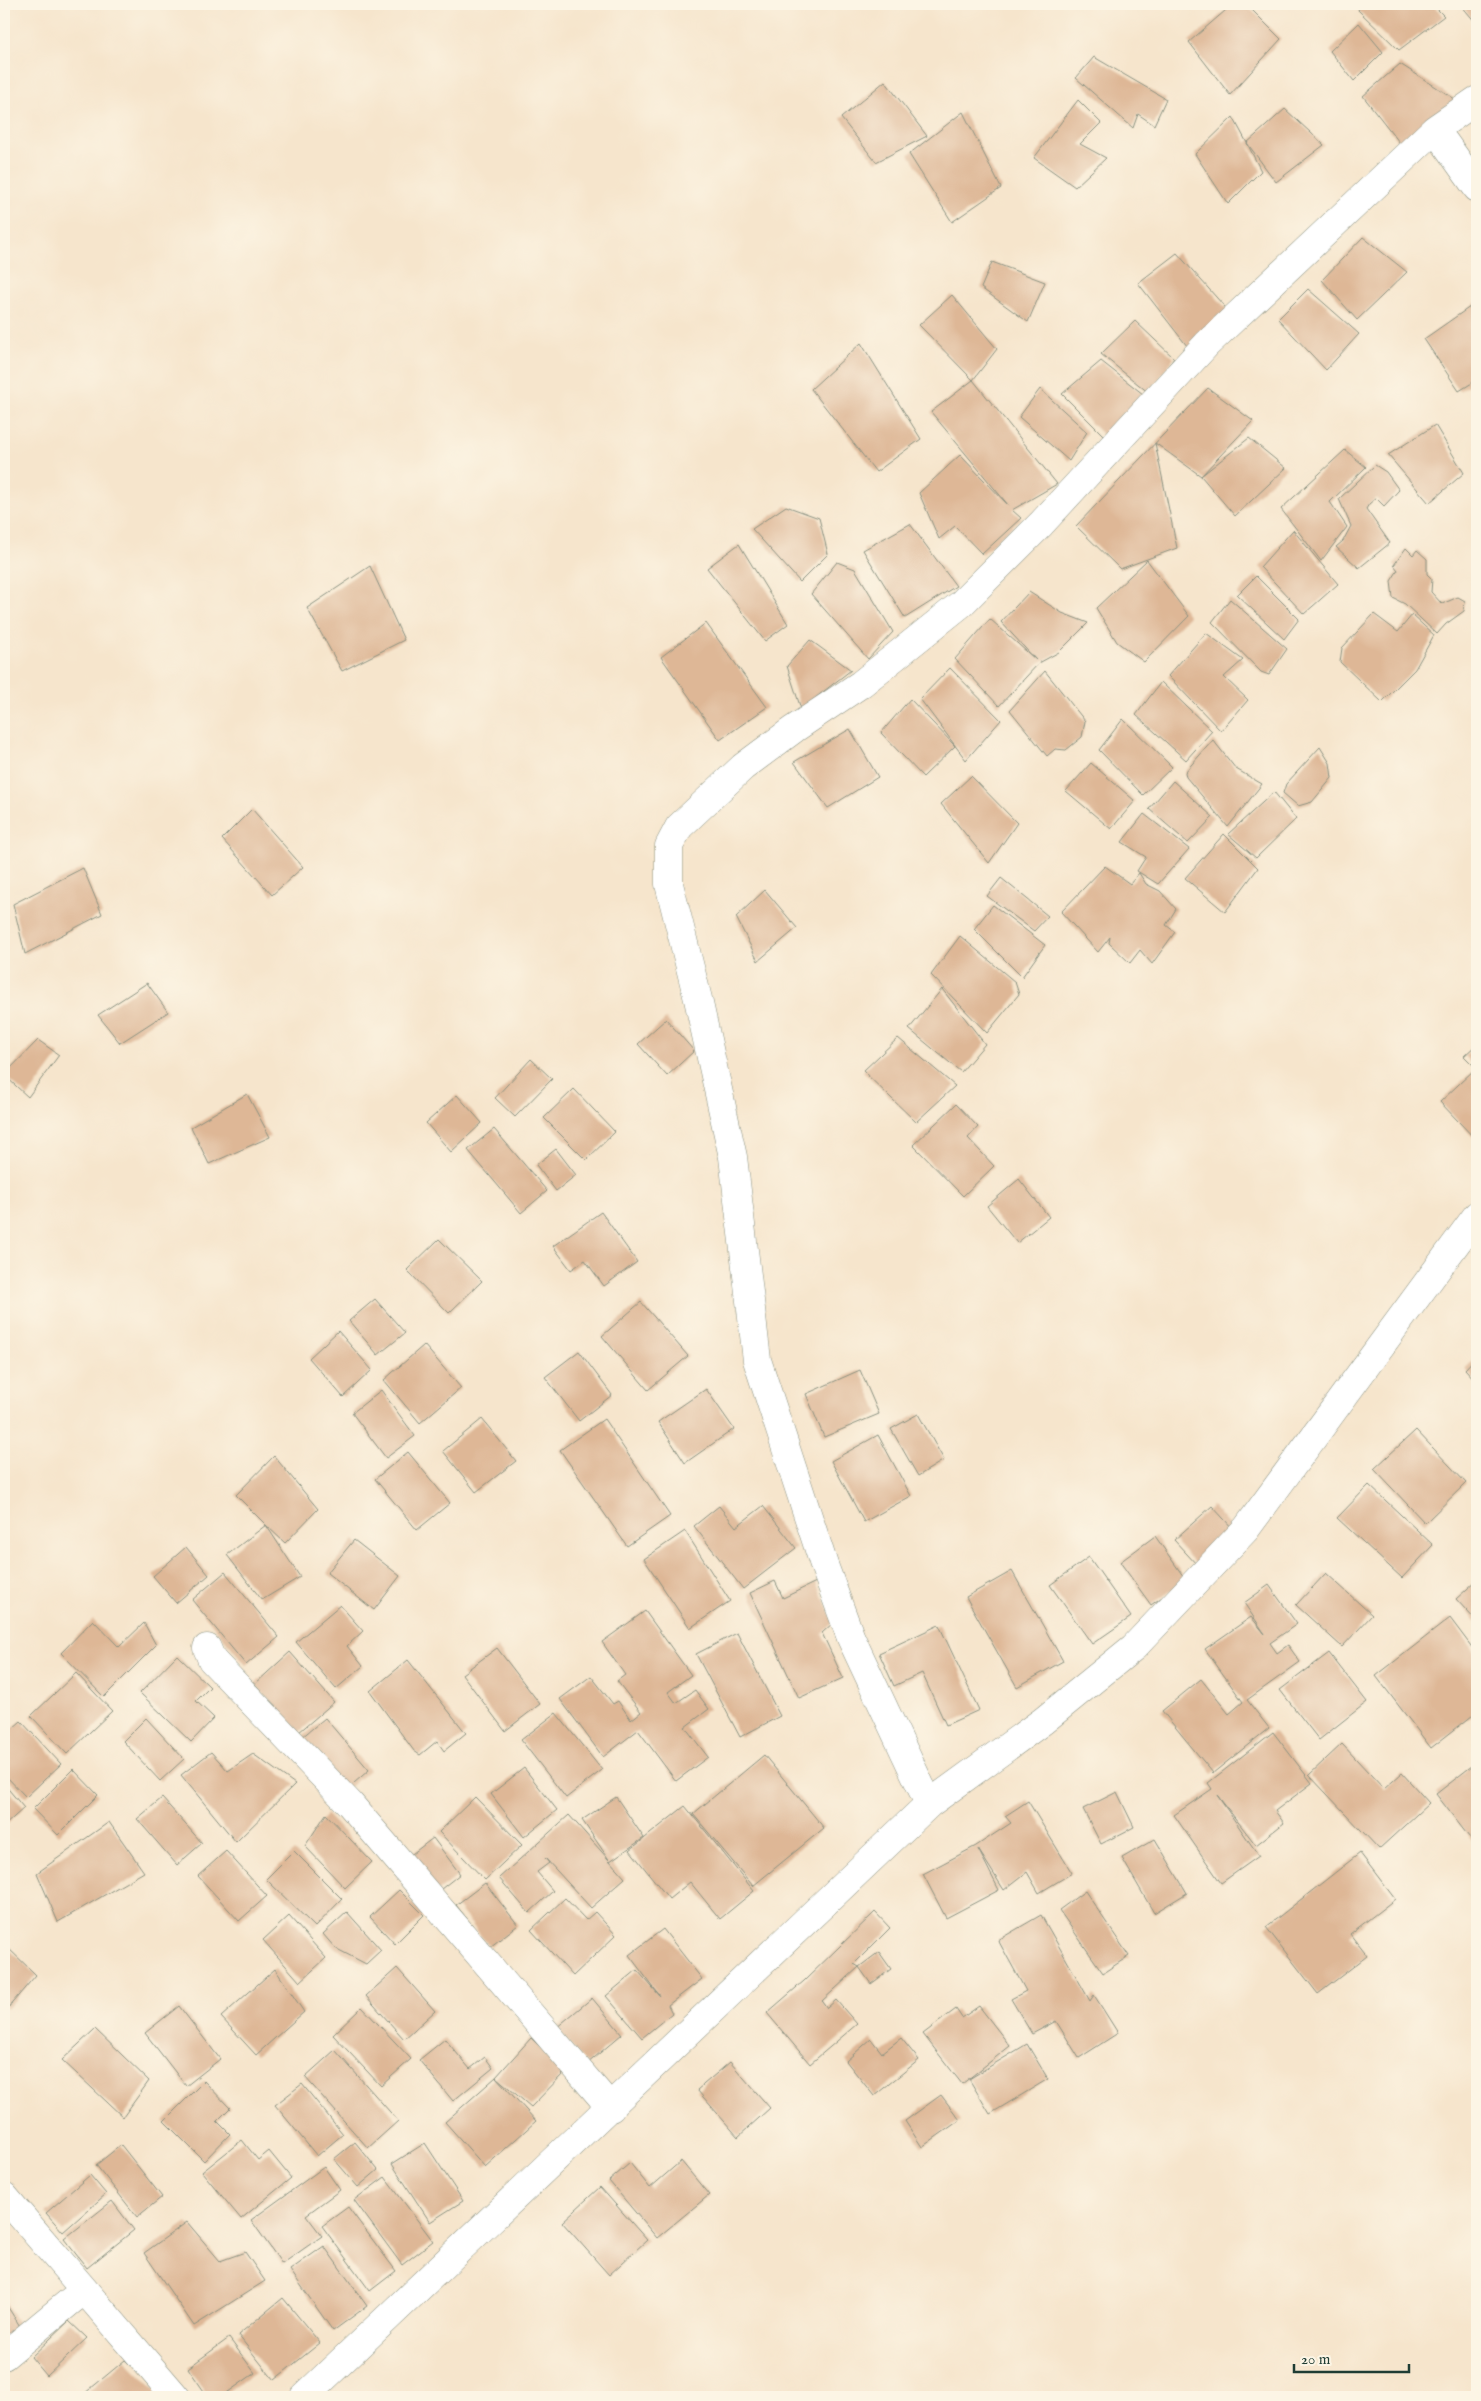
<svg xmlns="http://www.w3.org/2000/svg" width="1481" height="2401" viewBox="0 0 1481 2401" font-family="'IM FELL English',serif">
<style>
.building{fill:#deb796}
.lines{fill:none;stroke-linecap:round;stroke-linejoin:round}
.minor-casing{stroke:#8a9180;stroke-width:29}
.minor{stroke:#fff;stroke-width:28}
</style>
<rect width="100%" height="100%" fill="#fcf5e5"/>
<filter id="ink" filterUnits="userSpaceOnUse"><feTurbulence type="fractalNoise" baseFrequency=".02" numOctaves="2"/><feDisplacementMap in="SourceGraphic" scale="10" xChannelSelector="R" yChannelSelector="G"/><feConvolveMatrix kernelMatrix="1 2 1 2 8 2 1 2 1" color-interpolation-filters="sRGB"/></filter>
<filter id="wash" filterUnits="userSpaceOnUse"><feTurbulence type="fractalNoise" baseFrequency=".0096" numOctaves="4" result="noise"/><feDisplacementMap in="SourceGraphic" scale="20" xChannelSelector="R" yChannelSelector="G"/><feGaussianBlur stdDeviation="1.12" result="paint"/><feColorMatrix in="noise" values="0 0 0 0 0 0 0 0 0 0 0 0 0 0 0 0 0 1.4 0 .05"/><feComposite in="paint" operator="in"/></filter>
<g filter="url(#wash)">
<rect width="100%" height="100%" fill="#f6e5cc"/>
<g id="blocks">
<path class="building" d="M 1233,4 L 1246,4 L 1281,39 L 1230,95 L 1189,42 Z
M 1362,4 L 1432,4 L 1444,16 L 1399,50 L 1358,10 Z
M 1460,4 L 1477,4 L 1477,24 Z
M 1359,23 L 1383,52 L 1354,81 L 1330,51 Z
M 1094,57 L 1166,99 L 1154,125 L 1138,114 L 1133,128 L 1076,78 Z
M 1400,64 L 1455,99 L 1403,147 L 1363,96 Z
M 885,81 L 927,136 L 876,162 L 841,118 Z
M 1078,100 L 1101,123 L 1080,144 L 1106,158 L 1075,187 L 1034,158 Z
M 1285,109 L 1324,145 L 1276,182 L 1247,143 L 1261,171 L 1228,204 L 1195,154 L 1233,117 L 1247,143 Z
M 963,112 L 1001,188 L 952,222 L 909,154 Z
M 1363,237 L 1407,272 L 1357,320 L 1322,280 Z
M 1177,253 L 1232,315 L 1191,351 L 1138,283 Z
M 992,262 L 1045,282 L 1028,322 L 981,288 Z
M 1308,289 L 1359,334 L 1326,370 L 1278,319 Z
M 952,295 L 997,349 L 973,380 L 1057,484 L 1012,510 L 1021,518 L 982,554 L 955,526 L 939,539 L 919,493 L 960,455 L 1009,506 L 931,412 L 973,380 L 919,325 Z
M 1477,302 L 1477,380 L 1459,391 L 1424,339 Z
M 1135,321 L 1174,358 L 1149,393 L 1101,354 Z
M 861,343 L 921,439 L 876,472 L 811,389 Z
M 1101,361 L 1148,398 L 1107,439 L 1062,394 Z
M 1208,388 L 1253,421 L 1201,476 L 1155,443 L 1177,548 L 1120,569 L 1076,526 Z
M 1040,389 L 1087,432 L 1069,461 L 1019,417 Z
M 1435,425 L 1464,473 L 1429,503 L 1388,455 Z
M 1249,438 L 1286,468 L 1235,516 L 1201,476 Z
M 1345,450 L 1366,467 L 1330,502 L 1347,527 L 1321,561 L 1281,509 Z
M 1375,465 L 1386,472 L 1399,490 L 1384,506 L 1376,498 L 1369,504 L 1366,509 L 1390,543 L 1359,568 L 1336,547 L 1343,541 L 1351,526 L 1339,499 Z
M 786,506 L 819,518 L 828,554 L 800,582 L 752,529 Z
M 910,524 L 956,586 L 905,618 L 863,550 Z
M 1293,530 L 1338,584 L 1304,614 L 1260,567 Z
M 739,544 L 788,624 L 765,641 L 707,568 Z
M 1406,548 L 1413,555 L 1417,550 L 1427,559 L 1427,574 L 1432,579 L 1431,592 L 1442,604 L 1458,597 L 1465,601 L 1464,611 L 1446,624 L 1437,634 L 1405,604 L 1393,598 L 1391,581 L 1398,570 L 1394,565 Z
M 1147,560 L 1189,616 L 1144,662 L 1117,642 L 1096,608 Z
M 837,562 L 855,569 L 893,632 L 868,659 L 811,594 Z
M 370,566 L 404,640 L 342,671 L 307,608 Z
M 1256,576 L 1299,619 L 1284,639 L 1237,595 Z
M 1029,592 L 1062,613 L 1088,623 L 1059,652 L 1039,663 L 999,706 L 955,659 L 990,619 L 1036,660 L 1001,622 Z
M 1230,599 L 1287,649 L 1269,675 L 1261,672 L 1212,622 Z
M 1374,614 L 1398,632 L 1412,615 L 1434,635 L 1415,669 L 1382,702 L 1340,662 L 1342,648 Z
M 706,623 L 767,707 L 720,740 L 661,657 Z
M 1206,633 L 1243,660 L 1224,677 L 1248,700 L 1221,731 L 1168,676 Z
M 810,640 L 851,670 L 801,709 L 787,666 Z
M 950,668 L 1001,720 L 966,760 L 920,699 Z
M 1045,671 L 1085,721 L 1082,737 L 1066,750 L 1055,749 L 1047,756 L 1010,710 Z
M 1161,682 L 1212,731 L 1186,760 L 1136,715 Z
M 910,699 L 955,746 L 923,777 L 881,733 Z
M 1123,719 L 1172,767 L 1143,795 L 1099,750 Z
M 850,729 L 878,777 L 828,808 L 794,762 Z
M 1213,740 L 1236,769 L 1262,784 L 1228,827 L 1186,777 L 1185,772 Z
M 1320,747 L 1330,763 L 1332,778 L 1312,802 L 1298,806 L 1283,793 L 1286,784 Z
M 1091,763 L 1135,801 L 1111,829 L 1066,791 Z
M 971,776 L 1017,823 L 989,863 L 941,804 Z
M 1173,781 L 1213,817 L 1188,843 L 1149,809 Z
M 1274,792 L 1296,819 L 1256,858 L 1228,834 Z
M 252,809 L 303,867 L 272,895 L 222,839 Z
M 1144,814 L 1189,849 L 1158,884 L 1137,871 L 1146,857 L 1122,842 Z
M 1224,834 L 1258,868 L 1225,912 L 1185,878 Z
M 1105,866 L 1130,884 L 1139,873 L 1146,884 L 1160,891 L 1176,909 L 1166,925 L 1175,932 L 1152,964 L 1140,950 L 1130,963 L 1109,943 L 1110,937 L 1098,952 L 1061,912 Z
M 83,868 L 102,914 L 25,954 L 13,904 Z
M 1001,878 L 1048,916 L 1034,931 L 987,896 Z
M 765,890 L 797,928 L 758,961 L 736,917 Z
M 993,905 L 1045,945 L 1022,977 L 974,929 Z
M 960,936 L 1015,982 L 1019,994 L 987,1033 L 931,975 Z
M 147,983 L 168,1012 L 120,1043 L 98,1015 Z
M 942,989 L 985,1044 L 961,1072 L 909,1029 Z
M 666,1019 L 694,1051 L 667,1076 L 638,1044 Z
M 898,1038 L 955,1086 L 916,1122 L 863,1071 Z
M 38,1040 L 59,1055 L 28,1097 L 4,1075 Z
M 1477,1044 L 1477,1141 L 1440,1102 L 1476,1068 L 1464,1056 Z
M 531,1059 L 552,1079 L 515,1117 L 495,1098 Z
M 574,1089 L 615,1132 L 586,1160 L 544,1118 Z
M 247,1094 L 270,1137 L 209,1164 L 191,1127 Z
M 457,1095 L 482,1123 L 451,1152 L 426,1123 Z
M 956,1104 L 978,1127 L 968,1138 L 994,1166 L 963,1196 L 913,1145 Z
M 494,1129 L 547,1191 L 521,1213 L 468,1150 Z
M 556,1149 L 576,1175 L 556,1191 L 536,1165 Z
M 1019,1179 L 1049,1217 L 1017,1243 L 987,1206 Z
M 601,1212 L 637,1262 L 604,1286 L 585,1260 L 571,1270 L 553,1246 Z
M 439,1239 L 482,1281 L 449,1313 L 407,1270 Z
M 375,1299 L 405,1333 L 378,1355 L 349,1321 Z
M 641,1302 L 688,1356 L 648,1390 L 602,1336 Z
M 338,1331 L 372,1370 L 343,1397 L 309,1358 Z
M 424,1345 L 461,1388 L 420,1423 L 384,1380 Z
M 579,1351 L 612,1395 L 579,1421 L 545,1377 Z
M 1477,1356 L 1477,1382 L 1465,1369 Z
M 860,1370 L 879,1414 L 824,1437 L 806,1394 Z
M 706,1389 L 734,1429 L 685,1463 L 658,1422 Z
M 381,1390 L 415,1436 L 386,1458 L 352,1413 Z
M 918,1414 L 944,1460 L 918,1476 L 891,1429 Z
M 482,1419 L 516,1461 L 476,1492 L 443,1451 Z
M 604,1419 L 670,1516 L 627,1546 L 560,1450 Z
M 1416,1430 L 1466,1483 L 1425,1523 L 1374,1469 Z
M 878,1435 L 911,1496 L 864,1522 L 831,1461 Z
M 408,1452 L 450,1503 L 417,1530 L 375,1479 Z
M 274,1456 L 318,1509 L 285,1543 L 266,1525 L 300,1577 L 262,1600 L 227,1555 L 266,1525 L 236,1495 Z
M 1369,1485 L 1433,1545 L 1402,1578 L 1337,1518 Z
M 719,1506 L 736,1527 L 763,1506 L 796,1548 L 743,1589 L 694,1526 Z
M 1212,1506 L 1235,1531 L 1198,1566 L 1174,1540 Z
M 685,1531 L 730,1601 L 690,1628 L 644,1559 Z
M 1155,1536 L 1186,1580 L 1151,1605 L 1120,1562 Z
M 354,1540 L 400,1576 L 374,1610 L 327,1573 Z
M 186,1547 L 209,1575 L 176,1603 L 153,1576 Z
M 1089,1557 L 1131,1617 L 1092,1644 L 1050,1585 Z
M 1012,1571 L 1063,1661 L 1017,1687 L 966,1597 Z
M 225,1572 L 279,1637 L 246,1665 L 192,1600 Z
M 1326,1573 L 1372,1615 L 1342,1647 L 1296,1605 Z
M 1477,1580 L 1477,1622 L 1456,1599 Z
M 775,1581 L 783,1598 L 816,1582 L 834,1622 L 822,1633 L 843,1678 L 799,1698 L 750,1593 Z
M 1269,1585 L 1297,1624 L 1270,1643 L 1277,1653 L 1288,1645 L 1300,1662 L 1247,1700 L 1269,1728 L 1213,1773 L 1162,1711 L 1201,1679 L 1229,1714 L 1243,1702 L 1205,1649 L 1251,1617 L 1265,1634 L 1244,1603 Z
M 340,1605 L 363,1631 L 347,1646 L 363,1666 L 336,1689 L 296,1642 Z
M 645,1611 L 691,1675 L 668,1692 L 676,1703 L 695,1690 L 709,1709 L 685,1727 L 708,1757 L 676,1781 L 638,1730 L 603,1757 L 560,1699 L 591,1676 L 613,1704 L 618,1701 L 631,1720 L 641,1712 L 617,1681 L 625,1675 L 602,1642 Z
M 1450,1618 L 1477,1654 L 1477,1712 L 1431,1748 L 1376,1676 Z
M 93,1620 L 119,1647 L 144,1623 L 156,1645 L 104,1697 L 61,1653 Z
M 939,1625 L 979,1710 L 946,1725 L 922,1673 L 894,1686 L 879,1653 Z
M 737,1633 L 780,1716 L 740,1737 L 696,1654 Z
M 497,1648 L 540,1704 L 505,1731 L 462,1674 Z
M 290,1652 L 334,1702 L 298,1733 L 255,1684 Z
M 1329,1653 L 1367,1702 L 1319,1740 L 1280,1690 Z
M 177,1655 L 210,1687 L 196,1701 L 214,1718 L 191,1742 L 140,1693 Z
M 408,1660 L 466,1733 L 444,1751 L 437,1741 L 420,1755 L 414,1751 L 370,1691 Z
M 76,1673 L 112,1711 L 67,1754 L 31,1716 Z
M 556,1713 L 602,1770 L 566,1798 L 521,1740 Z
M 146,1718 L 184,1759 L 160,1781 L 123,1741 Z
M 325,1718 L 369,1770 L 346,1790 L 301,1738 Z
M 21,1721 L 61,1764 L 26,1797 L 4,1774 L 4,1736 Z
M 1273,1732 L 1312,1783 L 1275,1811 L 1284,1823 L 1256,1845 L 1217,1795 L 1259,1856 L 1221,1883 L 1174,1815 L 1212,1789 L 1208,1783 Z
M 1342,1744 L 1384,1789 L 1402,1773 L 1429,1803 L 1379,1849 L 1309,1775 Z
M 211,1752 L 228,1771 L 253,1754 L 295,1784 L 236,1842 L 181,1775 Z
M 764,1755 L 824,1828 L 753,1886 L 693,1814 Z
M 1477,1762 L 1477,1845 L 1476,1846 L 1436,1794 Z
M 524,1768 L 557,1810 L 524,1837 L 491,1794 Z
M 73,1769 L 98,1795 L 58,1835 L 33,1809 Z
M 4,1784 L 24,1808 L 4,1826 Z
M 1117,1792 L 1134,1827 L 1101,1844 L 1083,1809 Z
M 475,1797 L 522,1845 L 485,1880 L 439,1832 Z
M 616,1797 L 644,1838 L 610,1861 L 582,1820 Z
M 162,1798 L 202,1843 L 177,1865 L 137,1819 Z
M 1028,1801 L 1072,1873 L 1039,1893 L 1027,1872 L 1004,1890 L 978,1849 L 999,1890 L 946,1918 L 923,1874 L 976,1846 L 1011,1823 L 1005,1816 Z
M 685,1806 L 754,1891 L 720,1919 L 690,1882 L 669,1899 L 630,1850 Z
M 326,1814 L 372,1862 L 345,1888 L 305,1846 Z
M 569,1815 L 625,1878 L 591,1908 L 545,1858 L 549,1863 L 537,1872 L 553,1891 L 529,1913 L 499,1878 Z
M 109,1822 L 144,1872 L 58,1922 L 37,1873 Z
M 433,1838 L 460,1874 L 436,1893 L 408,1857 Z
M 1155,1839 L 1187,1893 L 1154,1913 L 1122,1858 Z
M 226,1851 L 267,1896 L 239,1921 L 198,1876 Z
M 294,1851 L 342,1899 L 315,1927 L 266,1879 Z
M 1360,1853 L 1395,1899 L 1350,1934 L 1367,1956 L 1318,1994 L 1266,1927 Z
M 485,1883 L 518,1925 L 490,1947 L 456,1905 Z
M 399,1890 L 424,1915 L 395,1944 L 370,1917 Z
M 1085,1891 L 1129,1956 L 1103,1973 L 1059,1910 Z
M 565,1898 L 586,1920 L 595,1912 L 616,1935 L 573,1976 L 531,1930 Z
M 347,1912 L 381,1950 L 366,1964 L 335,1948 L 323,1934 Z
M 875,1912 L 890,1928 L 854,1964 L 859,1967 L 879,1952 L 891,1969 L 871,1984 L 859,1967 L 822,2001 L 827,2008 L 836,2000 L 857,2024 L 810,2064 L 767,2013 L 804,1981 Z
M 1041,1915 L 1090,2001 L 1094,1995 L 1118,2033 L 1079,2058 L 1056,2021 L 1032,2034 L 1011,1999 L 1026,1991 L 998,1940 Z
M 289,1916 L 326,1958 L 300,1982 L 263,1940 Z
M 663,1929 L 702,1979 L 668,2005 L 672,2013 L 642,2038 L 606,1996 L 637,1970 L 660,1996 L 629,1955 Z
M 4,1944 L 36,1975 L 7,2009 L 4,2005 Z
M 397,1968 L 435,2011 L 404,2039 L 366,1996 Z
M 275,1969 L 304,2012 L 256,2055 L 221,2017 Z
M 592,1998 L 622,2034 L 587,2064 L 556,2028 Z
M 179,2006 L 220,2059 L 186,2086 L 145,2033 Z
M 979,2006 L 1010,2046 L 962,2084 L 923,2034 L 956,2009 L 962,2018 Z
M 362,2007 L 411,2059 L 381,2086 L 333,2035 Z
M 95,2029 L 149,2081 L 123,2117 L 62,2060 Z
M 531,2038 L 565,2072 L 531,2107 L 496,2077 Z
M 901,2038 L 919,2060 L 874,2096 L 846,2061 L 871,2039 L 882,2053 Z
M 445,2039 L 470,2069 L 485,2057 L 493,2068 L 453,2101 L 419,2060 Z
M 1027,2044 L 1048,2079 L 990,2114 L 969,2079 Z
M 335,2050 L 398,2121 L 368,2148 L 305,2077 Z
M 730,2062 L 770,2108 L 738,2137 L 697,2090 Z
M 496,2077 L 536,2121 L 485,2167 L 445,2122 Z
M 204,2081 L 230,2108 L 217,2121 L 230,2134 L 204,2161 L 164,2121 Z
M 302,2084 L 343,2134 L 317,2156 L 275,2105 Z
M 941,2095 L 960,2120 L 922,2147 L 905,2121 Z
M 242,2140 L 258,2160 L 269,2151 L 291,2178 L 241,2219 L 202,2172 Z
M 355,2142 L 378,2170 L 358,2187 L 334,2159 Z
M 425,2143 L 463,2201 L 430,2222 L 392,2164 Z
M 121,2145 L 162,2197 L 137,2217 L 96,2165 Z
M 681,2161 L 709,2195 L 657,2238 L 609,2181 L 630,2163 L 650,2188 Z
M 324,2167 L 340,2190 L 306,2215 L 322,2236 L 282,2264 L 251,2220 Z
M 90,2175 L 106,2194 L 63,2232 L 46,2213 Z
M 385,2177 L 433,2241 L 402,2265 L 354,2200 Z
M 600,2187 L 647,2240 L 609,2275 L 562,2222 Z
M 112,2201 L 134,2230 L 87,2268 L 64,2239 Z
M 348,2207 L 396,2271 L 370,2291 L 322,2226 Z
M 187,2222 L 220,2261 L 245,2252 L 265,2281 L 194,2326 L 144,2253 Z
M 324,2246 L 367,2306 L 333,2331 L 290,2270 Z
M 283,2298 L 320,2343 L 274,2380 L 238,2335 Z
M 4,2301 L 23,2331 L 4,2349 Z
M 69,2321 L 87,2338 L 47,2376 L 31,2357 Z
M 229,2338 L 255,2373 L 221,2397 L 208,2397 L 188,2368 Z
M 125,2360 L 159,2394 L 156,2397 L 86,2397 L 84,2394 Z"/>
</g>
</g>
<g filter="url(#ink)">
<use href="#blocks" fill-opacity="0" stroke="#8a9180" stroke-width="1"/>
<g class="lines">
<g class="minor-casing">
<path id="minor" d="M 1435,129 L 1477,100
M 207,1648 L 212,1660 L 350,1804 L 611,2108
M 929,1804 L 851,1638 L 824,1565 L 757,1360 L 733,1157 L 698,999 L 669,884 L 669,846 L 679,827 L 743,767 L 794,729 L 861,684 L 961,604 L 1041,524 L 1207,344 L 1435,129 L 1477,188
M 4,2196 L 176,2397
M 4,2356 L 84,2290
M 304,2397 L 929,1804 L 1043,1721 L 1134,1647 L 1246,1529 L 1477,1215"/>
</g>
<use href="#minor" class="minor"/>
</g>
</g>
<rect width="1481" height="2401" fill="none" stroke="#fcf5e5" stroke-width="20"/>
<path d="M1294 2364v8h115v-8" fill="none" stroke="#1f3d34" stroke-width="2.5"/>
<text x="1301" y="2364" font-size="15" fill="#1f3d34" stroke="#fcf5e5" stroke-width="4" paint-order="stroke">20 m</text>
</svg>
